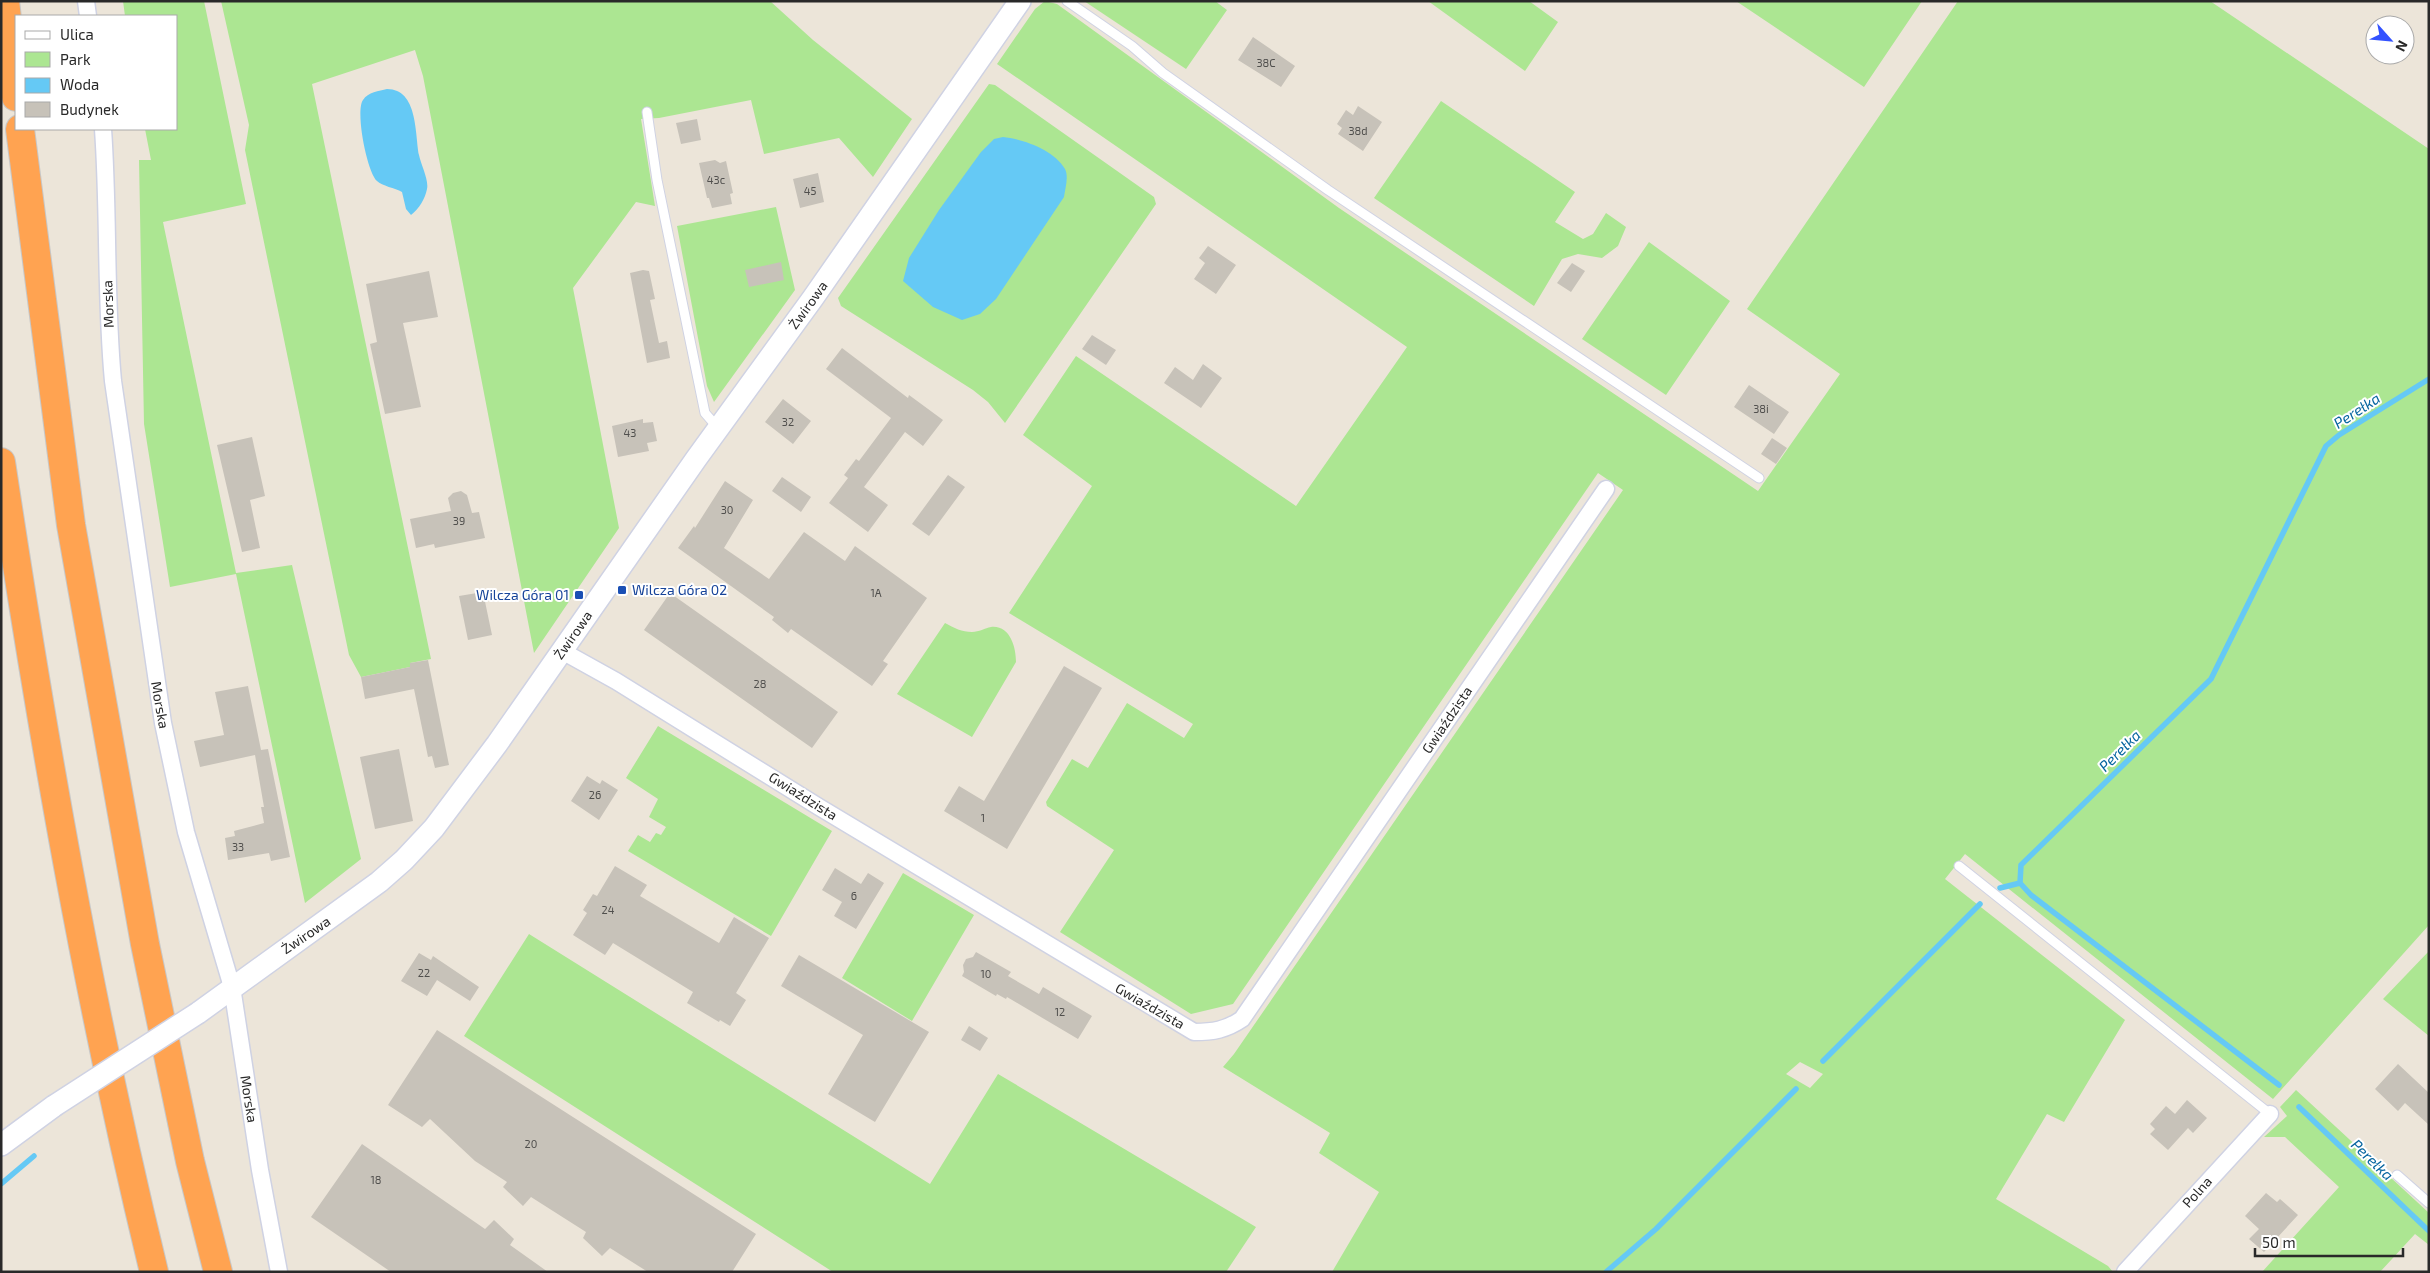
<svg xmlns="http://www.w3.org/2000/svg" width="2430" height="1273" viewBox="0 0 2430 1273" font-family="'Exo 2',sans-serif">
<style>
.green{fill:#ace692;fill-rule:evenodd}
.water{fill:#65c9f5}
.lines{fill:none;stroke-linecap:round;stroke-linejoin:round}
.stream{stroke:#65c9f5;stroke-width:5.5}
.building{fill:#c7c2b9}
.service-casing{stroke:#cfd2e3;stroke-width:11}
.minor-casing{stroke:#cfd2e3;stroke-width:19}
.tertiary-casing{stroke:#cfd2e3;stroke-width:24}
.motorway-casing{stroke:#c7c7c7;stroke-width:30}
.service{stroke:#fff;stroke-width:9}
.minor{stroke:#fff;stroke-width:16}
.tertiary{stroke:#fff;stroke-width:21}
.motorway{stroke:#ffa351;stroke-width:28}
.tertiary-bridge-casing{stroke:#cfd2e3;stroke-width:24;stroke-linecap:butt}
.tertiary-bridge{stroke:#fff;stroke-width:21}
.transit-dot{fill:#1a4fb4;stroke:#fff;stroke-width:2}
.labels{text-anchor:middle;stroke-width:4;stroke-linejoin:round;paint-order:stroke}
.number-label{font-size:11px;fill:#504f4d}
.street-label{font-size:14px;fill:#292929;stroke:#fff}
.transit-label{font-size:14px;fill:#164399;stroke:#fff;text-anchor:start}
.water-label{font-size:15px;font-style:italic;fill:#06659f;stroke:#fff}
</style>
<rect width="100%" height="100%" fill="#ece5d9"/>
<path class="green" d="M 123,1 L 204,1 L 246,204 L 163,222 L 236,573 L 292,565 L 361,859 L 305,903 L 236,574 L 170,587 L 144,424 L 139,160 L 151,160 L 145,129 L 176,129 L 176,16 L 125,16 Z
M 221,1 L 770,1 L 813,40 L 912,119 L 873,177 L 839,138 L 764,154 L 751,100 L 659,118 L 641,119 L 655,206 L 636,202 L 573,288 L 619,528 L 534,653 L 423,76 L 415,50 L 312,84 L 431,659 L 410,663 L 410,667 L 361,677 L 349,655 L 245,150 L 249,125 Z
M 1045,1 L 1057,4 L 1339,208 L 1758,491 L 1840,374 L 1747,309 L 1958,1 L 2210,1 L 2429,149 L 2429,925 L 2273,1099 L 1965,854 L 1945,879 L 2125,1020 L 2064,1122 L 2047,1114 L 1996,1199 L 2108,1266 L 2113,1272 L 1332,1272 L 1379,1192 L 1319,1153 L 1330,1133 L 1223,1067 L 1234,1054 L 1623,490 L 1598,473 L 1233,1004 L 1191,1014 L 1060,932 L 1114,850 L 1047,806 L 1046,802 L 1072,759 L 1088,768 L 1127,703 L 1184,738 L 1193,724 L 1009,613 L 1092,486 L 1023,435 L 1076,356 L 1296,506 L 1407,347 L 997,64 L 1035,9 ZM 1800,1062 L 1823,1074 L 1810,1088 L 1786,1074 Z
M 1084,1 L 1215,1 L 1227,10 L 1186,69 Z
M 1428,1 L 1529,1 L 1558,22 L 1525,71 Z
M 1736,1 L 1922,1 L 1864,87 Z
M 989,84 L 995,85 L 1154,197 L 1156,204 L 1005,423 L 988,402 L 973,390 L 841,306 L 838,298 Z
M 1441,101 L 1575,192 L 1555,222 L 1583,239 L 1593,234 L 1606,213 L 1626,227 L 1618,246 L 1602,258 L 1578,254 L 1562,259 L 1534,306 L 1374,198 Z
M 776,207 L 795,290 L 714,402 L 707,386 L 677,226 Z
M 1649,242 L 1730,301 L 1666,395 L 1582,339 Z
M 945,623 C 954,628 962,632 972,632 C 979,632 985,628 991,627 C 1010,625 1016,647 1016,662 L 972,737 L 897,694 Z
M 658,726 L 832,831 L 771,936 L 628,851 L 638,835 L 650,842 L 656,833 L 661,835 L 666,827 L 649,817 L 658,799 L 626,778 Z
M 903,873 L 974,915 L 912,1021 L 842,978 Z
M 529,934 L 930,1184 L 998,1074 L 1256,1227 L 1226,1272 L 833,1272 L 464,1036 Z
M 2429,951 L 2429,1036 L 2383,999 Z
M 2296,1090 L 2429,1213 L 2429,1245 L 2415,1234 L 2380,1272 L 2262,1272 L 2339,1187 L 2285,1137 L 2264,1137 L 2287,1116 L 2280,1107 Z"/>
<path class="water" d="M 387,89 C 418,89 415,134 419,155 C 421,165 429,180 427,189 C 425,199 419,209 411,215 L 406,209 L 402,192 C 395,188 382,186 377,181 C 367,172 355,111 363,100 C 368,92 379,91 387,89 Z
M 1003,137 C 1023,139 1054,150 1065,169 C 1069,177 1065,189 1064,197 L 996,299 L 980,314 L 962,320 L 933,307 L 903,281 L 909,258 L 939,210 L 981,152 L 994,139 Z"/>
<g class="lines">
<path class="stream" d="M 2000,888 L 2020,883
M 1823,1061 L 1980,904
M 2279,1085 L 2031,895 L 2020,883 L 2021,865 L 2211,679 L 2326,446 L 2339,435 L 2429,379
M 2299,1107 L 2429,1231
M 1,1184 L 34,1156
M 1606,1272 L 1656,1229 L 1796,1089"/>
</g>
<path class="building" d="M 1253,37 L 1295,66 L 1281,87 L 1238,60 Z
M 1358,106 L 1382,122 L 1363,151 L 1338,134 L 1342,128 L 1337,124 L 1346,110 L 1353,115 Z
M 697,119 L 701,140 L 681,144 L 676,123 Z
M 715,160 L 720,163 L 726,161 L 733,193 L 730,194 L 732,204 L 712,208 L 709,198 L 707,198 L 699,163 Z
M 818,173 L 824,202 L 800,208 L 793,179 Z
M 1208,246 L 1236,265 L 1216,294 L 1194,279 L 1205,263 L 1199,258 Z
M 781,262 L 784,280 L 749,287 L 745,270 Z
M 1572,263 L 1585,271 L 1571,292 L 1557,283 Z
M 643,270 L 649,271 L 655,299 L 650,300 L 659,343 L 667,341 L 670,358 L 647,363 L 630,273 Z
M 429,271 L 438,317 L 403,323 L 421,407 L 385,414 L 370,344 L 377,342 L 366,284 Z
M 1092,335 L 1116,350 L 1106,365 L 1082,349 Z
M 842,348 L 908,398 L 909,395 L 943,420 L 923,446 L 905,432 L 864,487 L 888,505 L 868,532 L 829,503 L 848,478 L 844,475 L 856,459 L 859,461 L 891,418 L 826,369 Z
M 1203,364 L 1222,378 L 1201,408 L 1164,383 L 1175,367 L 1193,380 Z
M 1749,385 L 1789,412 L 1774,434 L 1734,407 Z
M 783,399 L 811,421 L 793,444 L 765,422 Z
M 643,419 L 643,423 L 653,422 L 657,441 L 647,443 L 649,451 L 618,457 L 612,426 Z
M 252,437 L 265,496 L 250,500 L 260,548 L 242,552 L 217,445 Z
M 1772,438 L 1787,448 L 1776,464 L 1761,454 Z
M 948,475 L 965,487 L 929,536 L 912,524 Z
M 782,477 L 811,497 L 801,512 L 772,491 Z
M 725,481 L 753,500 L 724,548 L 769,579 L 804,532 L 845,561 L 855,546 L 927,598 L 883,661 L 888,664 L 872,686 L 791,629 L 788,633 L 772,620 L 774,617 L 678,548 L 694,526 L 695,528 Z
M 461,491 L 467,495 L 472,513 L 479,512 L 485,538 L 435,548 L 434,544 L 416,548 L 410,519 L 451,511 L 448,498 L 453,493 Z
M 483,592 L 492,635 L 468,640 L 459,596 Z
M 670,593 L 838,712 L 812,748 L 644,630 Z
M 428,660 L 449,765 L 435,768 L 432,756 L 428,757 L 414,689 L 365,699 L 361,677 L 410,667 L 410,663 Z
M 1064,666 L 1102,688 L 1007,849 L 944,811 L 959,786 L 984,801 Z
M 248,686 L 261,750 L 268,749 L 290,857 L 271,861 L 269,853 L 228,860 L 225,838 L 235,836 L 234,831 L 264,823 L 261,807 L 264,807 L 255,755 L 200,767 L 194,741 L 224,735 L 215,692 Z
M 399,749 L 413,821 L 375,829 L 360,757 Z
M 587,776 L 600,784 L 602,780 L 618,790 L 599,820 L 571,801 Z
M 615,866 L 647,885 L 640,896 L 719,943 L 734,917 L 769,938 L 736,993 L 746,1000 L 730,1026 L 720,1020 L 719,1022 L 687,1003 L 693,992 L 613,943 L 605,955 L 573,935 L 587,913 L 583,910 L 593,894 L 597,896 Z
M 835,868 L 861,884 L 868,873 L 884,883 L 856,929 L 834,916 L 842,902 L 822,890 Z
M 976,952 L 1011,972 L 1008,976 L 1039,994 L 1043,987 L 1092,1016 L 1078,1039 L 1007,997 L 1006,999 L 997,994 L 996,996 L 962,976 L 964,972 L 963,965 L 966,959 L 973,957 Z
M 419,953 L 431,960 L 433,956 L 479,987 L 470,1001 L 437,980 L 427,996 L 401,981 Z
M 799,955 L 929,1032 L 875,1122 L 828,1094 L 863,1035 L 781,986 Z
M 969,1026 L 988,1038 L 980,1051 L 961,1040 Z
M 437,1030 L 756,1234 L 732,1272 L 648,1272 L 610,1248 L 602,1256 L 583,1238 L 586,1232 L 531,1197 L 523,1206 L 503,1187 L 507,1182 L 475,1161 L 430,1119 L 422,1127 L 388,1105 Z
M 2398,1064 L 2429,1093 L 2429,1125 L 2405,1103 L 2398,1111 L 2375,1089 Z
M 2187,1100 L 2207,1118 L 2193,1133 L 2188,1128 L 2168,1150 L 2150,1134 L 2155,1129 L 2150,1124 L 2166,1106 L 2175,1114 Z
M 362,1144 L 485,1229 L 494,1220 L 514,1239 L 510,1245 L 548,1272 L 391,1272 L 311,1217 Z
M 2266,1193 L 2277,1202 L 2280,1199 L 2298,1215 L 2264,1252 L 2249,1239 L 2259,1229 L 2245,1216 Z"/>
<g class="lines">
<g class="service-casing">
<path id="service" d="M 1067,1 L 1132,46 L 1163,73 L 1328,190 L 1759,478
M 647,112 L 657,180 L 705,413 L 718,428
M 1959,866 L 2270,1114
M 2397,1175 L 2429,1203"/>
</g>
<g class="minor-casing">
<path id="minor" d="M 86,1 L 88,16
M 103,129 C 109,213 105,297 113,381 L 163,723 L 186,832 L 232,987 L 260,1170 L 279,1272
M 562,651 L 616,681 L 819,807 L 1194,1032 C 1213,1032 1226,1030 1242,1019 L 1606,489
M 2125,1272 L 2270,1114"/>
</g>
<g class="tertiary-casing">
<path id="tertiary" d="M 198,1013 L 379,882 L 404,860 L 434,828 L 497,744 L 696,459 L 813,298 L 1020,1
M 1,1145 L 54,1106"/>
</g>
<g class="motorway-casing">
<path id="motorway" d="M 5,1 L 16,97
M 20,129 L 71,525 L 145,944 L 190,1161 L 218,1272
M 1,462 C 42,734 89,1005 154,1272"/>
</g>
<use href="#service" class="service"/>
<use href="#minor" class="minor"/>
<use href="#tertiary" class="tertiary"/>
<use href="#motorway" class="motorway"/>
<g class="tertiary-bridge-casing">
<path id="tertiary-bridge" d="M 54,1106 L 198,1013"/>
</g>
<use href="#tertiary-bridge" class="tertiary-bridge"/>
</g>
<g class="transit-dot">
<rect x="617" y="585" width="10" height="10" rx="2.5"/>
<rect x="574" y="590" width="10" height="10" rx="2.5"/>
</g>
<g class="labels">
<g class="number-label">
<text x="1266" y="67">38C</text>
<text x="1358" y="135">38d</text>
<text x="716" y="184">43c</text>
<text x="810" y="195">45</text>
<text x="1761" y="413">38i</text>
<text x="788" y="426">32</text>
<text x="630" y="437">43</text>
<text x="727" y="514">30</text>
<text x="459" y="525">39</text>
<text x="876" y="597">1A</text>
<text x="760" y="688">28</text>
<text x="595" y="799">26</text>
<text x="983" y="822">1</text>
<text x="238" y="851">33</text>
<text x="854" y="900">6</text>
<text x="608" y="914">24</text>
<text x="424" y="977">22</text>
<text x="986" y="978">10</text>
<text x="1060" y="1016">12</text>
<text x="531" y="1148">20</text>
<text x="376" y="1184">18</text>
</g>
<g class="street-label">
<text transform="translate(108 304) rotate(-92)" y="5">Morska</text>
<text transform="translate(808 305) rotate(-54)" y="5">Żwirowa</text>
<text transform="translate(573 635) rotate(-55)" y="5">Żwirowa</text>
<text transform="translate(160 705) rotate(80)" y="5">Morska</text>
<text transform="translate(1447 720) rotate(-56)" y="5">Gwiaździsta</text>
<text transform="translate(803 796) rotate(32)" y="5">Gwiaździsta</text>
<text transform="translate(306 935) rotate(-34)" y="5">Żwirowa</text>
<text transform="translate(1150 1006) rotate(30)" y="5">Gwiaździsta</text>
<text transform="translate(249 1099) rotate(81)" y="5">Morska</text>
<text transform="translate(2197 1192) rotate(-48)" y="5">Polna</text>
</g>
<g class="transit-label">
<text x="632" y="595">Wilcza Góra 02</text>
<text x="569" y="600" text-anchor="end">Wilcza Góra 01</text>
</g>
<g class="water-label">
<text transform="translate(2357 411) rotate(-33)" y="5">Perełka</text>
<text transform="translate(2120 751) rotate(-45)" y="5">Perełka</text>
<text transform="translate(2372 1160) rotate(44)" y="5">Perełka</text>
</g>
</g>
<rect width="2430" height="1273" fill="none" stroke="#292929" stroke-width="5"/>
<rect x="15" y="15" width="162" height="115" fill="#ffffff" stroke="#a9a9a9"/>
<rect x="25" y="31" width="25" height="8" fill="#ffffff" stroke="#a9a9a9"/>
<text x="60" y="40" font-size="15" fill="#292929">Ulica</text>
<rect x="25" y="52" width="25" height="15" fill="#ace692" stroke="#a9a9a9"/>
<text x="60" y="65" font-size="15" fill="#292929">Park</text>
<rect x="25" y="78" width="25" height="15" fill="#65c9f5" stroke="#a9a9a9"/>
<text x="60" y="90" font-size="15" fill="#292929">Woda</text>
<rect x="25" y="102" width="25" height="15" fill="#c7c2b9" stroke="#a9a9a9"/>
<text x="60" y="115" font-size="15" fill="#292929">Budynek</text>
<g transform="translate(2390 40) rotate(117)"><circle r="24" fill="#ffffff" stroke="#a9a9a9"/>
<path d="M0-4L9 19L0 12L-9 19Z" fill="#3352ff"/>
<text y="-8" font-size="14" font-weight="bold" text-anchor="middle" fill="#292929">N</text>
</g>
<path d="M2255 1248v8h148v-8" fill="none" stroke="#292929" stroke-width="2.5"/>
<text x="2262" y="1248" font-size="15" fill="#292929" stroke="#ffffff" stroke-width="4" paint-order="stroke">50 m</text>
</svg>
